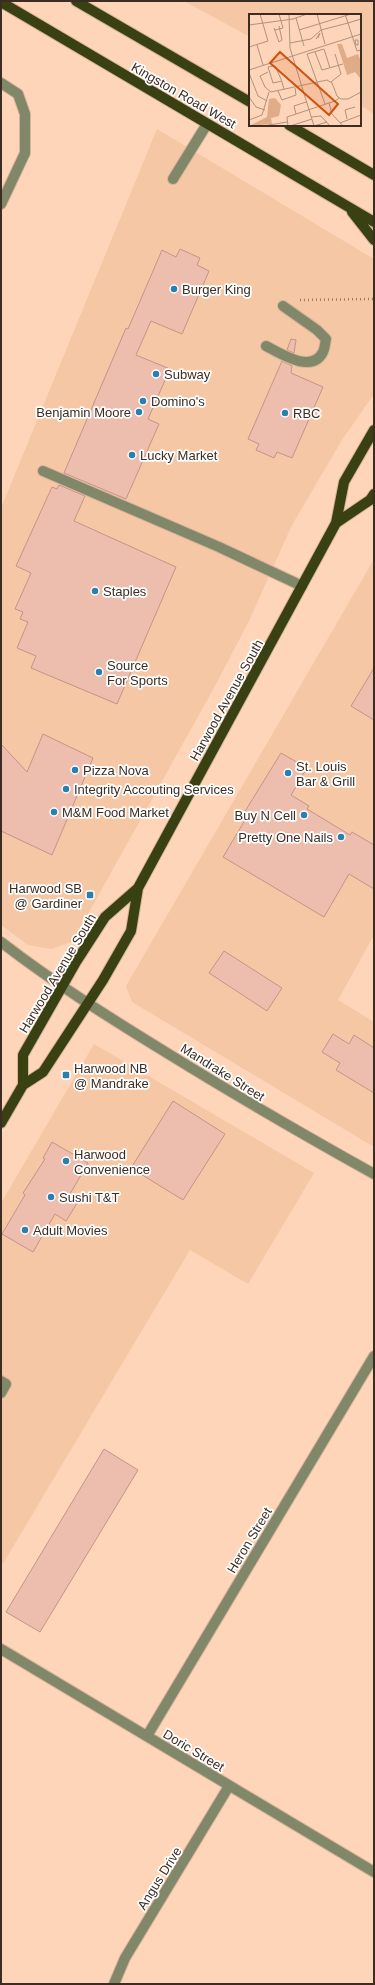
<svg xmlns="http://www.w3.org/2000/svg" width="375" height="1985" viewBox="0 0 375 1985" font-family="Arial,sans-serif">
<style>
.built{fill:#f5c7a5}
.building{fill:#edbdae;stroke:#c39587}
.lines{fill:none;stroke-linecap:round;stroke-linejoin:round}
.minor-casing{stroke:#d7b39b;stroke-width:12}
.major-casing{stroke:#d7b39b;stroke-width:12}
.path{stroke:#987c69;stroke-width:2.5;stroke-dasharray:1 3;stroke-linecap:butt}
.minor{stroke:#818769;stroke-width:10}
.major{stroke:#394011;stroke-width:10}
.poi-dot{fill:#2980af;stroke:#fff;stroke-width:1.5}
.labels{text-anchor:middle;stroke-width:3.5;stroke-linejoin:round;paint-order:stroke}
.street-label{font-size:13px;fill:#3c2d22;stroke:#fff}
.poi-label{font-size:13px;fill:#3c2d22;stroke:#fff;text-anchor:start}
.inset-road{fill:none;stroke:#b0927d;stroke-width:1}
.view{fill:#ce520f;fill-opacity:0.15;stroke:#ce520f;stroke-width:2}
.inset-edge{fill:none;stroke:#3c2d22;stroke-width:2}
</style>
<rect width="100%" height="100%" fill="#fed5b9"/>
<path class="built" d="M 184,1 L 374,1 L 374,114 L 360,105 L 360,15 L 250,15 L 250,37 Z
M 157,129 L 374,259 L 374,394 L 342,440 L 292,525 L 249,621 L 215,686 L 83,923 L 71,942 L 51,949 L 28,945 L 1,925 L 1,508 Z
M 374,559 L 374,935 L 338,1000 L 374,1022 L 374,1147 L 132,1002 L 126,986 Z
M 94,1044 L 314,1173 L 248,1284 L 190,1250 L 1,1567 L 1,1203 Z"/>
<path class="building" d="M 180,249 L 200,258 L 197,265 L 209,271 L 182,334 L 151,321 L 136,355 L 170,369 L 148,419 L 159,424 L 126,499 L 64,473 L 126,328 L 128,329 L 162,250 L 176,257 Z
M 291,339 L 296,340 L 294,353 L 287,350 Z
M 282,361 L 292,366 L 291,373 L 323,387 L 292,458 L 277,452 L 274,458 L 256,450 L 259,444 L 248,439 Z
M 59,485 L 85,496 L 74,521 L 176,567 L 117,704 L 31,668 L 36,656 L 17,648 L 28,622 L 20,619 L 23,612 L 15,609 L 31,573 L 16,566 L 52,487 L 57,489 Z
M 374,668 L 374,720 L 351,706 Z
M 43,734 L 93,758 L 52,855 L 1,831 L 1,744 L 27,772 Z
M 281,753 L 307,768 L 291,795 L 309,806 L 307,809 L 350,835 L 352,832 L 374,845 L 374,889 L 349,874 L 324,917 L 223,857 L 248,815 L 244,813 Z
M 224,951 L 282,988 L 267,1011 L 209,973 Z
M 333,1034 L 349,1044 L 354,1035 L 374,1048 L 374,1093 L 336,1070 L 340,1063 L 322,1052 Z
M 173,1101 L 225,1134 L 183,1200 L 131,1168 Z
M 52,1142 L 88,1163 L 70,1194 L 79,1200 L 66,1221 L 55,1214 L 33,1252 L 2,1234 L 25,1195 L 23,1193 L 45,1159 L 43,1158 Z
M 104,1449 L 138,1470 L 40,1632 L 6,1612 Z"/>
<g class="lines">
<g class="minor-casing">
<path id="minor" d="M 1,83 L 18,94 L 25,114 L 25,153 L 1,204
M 173,179 L 207,124
M 266,346 C 281,354 312,374 323,352 C 325,348 325,343 326,339 L 317,330 L 283,306
M 43,471 L 219,547 L 302,586
M 1,942 C 54,983 110,1018 167,1053 C 235,1095 304,1135 374,1174
M 1,1381 L 6,1384 L 1,1393
M 1,1649 L 374,1872
M 147,1736 L 374,1356
M 114,1984 L 125,1958 L 229,1786"/>
</g>
<g class="major-casing">
<path id="major" d="M 76,1 L 250,102
M 1,2 L 374,222
M 289,125 L 374,175
M 352,212 L 374,240
M 336,523 L 370,500 L 374,494
M 23,1085 L 23,1055 L 76,962 L 105,917 L 138,888
M 1,1123 L 23,1085 L 43,1072 L 103,980 L 131,931 L 138,888 L 336,523 L 344,482 L 374,430"/>
</g>
<path class="path" d="M 300,300 L 374,299"/>
<use href="#minor" class="minor"/>
<use href="#major" class="major"/>
</g>
<g class="poi-dot">
<circle cx="174" cy="289" r="4"/>
<circle cx="156" cy="374" r="4"/>
<circle cx="143" cy="401" r="4"/>
<circle cx="139" cy="412" r="4"/>
<circle cx="285" cy="413" r="4"/>
<circle cx="132" cy="455" r="4"/>
<circle cx="95" cy="591" r="4"/>
<circle cx="99" cy="672" r="4"/>
<circle cx="75" cy="770" r="4"/>
<circle cx="288" cy="773" r="4"/>
<circle cx="66" cy="789" r="4"/>
<circle cx="54" cy="812" r="4"/>
<circle cx="304" cy="815" r="4"/>
<circle cx="341" cy="837" r="4"/>
<rect x="86" y="891" width="8" height="8" rx="2"/>
<rect x="62" y="1071" width="8" height="8" rx="2"/>
<circle cx="66" cy="1161" r="4"/>
<circle cx="51" cy="1197" r="4"/>
<circle cx="25" cy="1230" r="4"/>
</g>
<g class="labels">
<g class="street-label">
<text transform="translate(184 95) rotate(30)" y="5">Kingston Road West</text>
<text transform="translate(226 700) rotate(-61)" y="5">Harwood Avenue South</text>
<text transform="translate(57 973) rotate(-59)" y="5">Harwood Avenue South</text>
<text transform="translate(223 1072) rotate(32)" y="5">Mandrake Street</text>
<text transform="translate(249 1540) rotate(-59)" y="5">Heron Street</text>
<text transform="translate(194 1750) rotate(31)" y="5">Doric Street</text>
<text transform="translate(159 1878) rotate(-58)" y="5">Angus Drive</text>
</g>
<g class="poi-label">
<text x="182" y="294">Burger King</text>
<text x="164" y="379">Subway</text>
<text x="151" y="406">Domino's</text>
<text x="131" y="417" text-anchor="end">Benjamin Moore</text>
<text x="293" y="418">RBC</text>
<text x="140" y="460">Lucky Market</text>
<text x="103" y="596">Staples</text>
<text x="107" y="670">Source<tspan x="107" dy="15">For Sports</tspan></text>
<text x="296" y="771">St. Louis<tspan x="296" dy="15">Bar &amp; Grill</tspan></text>
<text x="83" y="775">Pizza Nova</text>
<text x="74" y="794">Integrity Accouting Services</text>
<text x="62" y="817">M&amp;M Food Market</text>
<text x="296" y="820" text-anchor="end">Buy N Cell</text>
<text x="333" y="842" text-anchor="end">Pretty One Nails</text>
<text x="82" y="893" text-anchor="end">Harwood SB<tspan x="82" dy="15">@ Gardiner</tspan></text>
<text x="74" y="1073">Harwood NB<tspan x="74" dy="15">@ Mandrake</tspan></text>
<text x="74" y="1159">Harwood<tspan x="74" dy="15">Convenience</tspan></text>
<text x="59" y="1202">Sushi T&amp;T</text>
<text x="33" y="1235">Adult Movies</text>
</g>
</g>
<g transform="translate(249 14)">
<rect width="112" height="112" fill="#fed5b9"/>
<path d="M 88,30 L 93,30 L 98,44 L 109,40 L 112,48 L 112,65 L 106,58 L 98,61 ZM 26,84 L 32,91 L 30,102 L 22,104 L 23,110 L 0,112 L 18,103 L 20,85 Z" fill="#dfac87"/>
<path class="inset-road" d="M 40,0 L 41,34 L 65,112M 68,0 L 76,30M 96,0 L 99,9 L 112,5M 47,4 L 55,32M 99,9 L 108,37 L 112,36M 0,11 L 44,5 L 58,0M 25,14 L 30,28 L 33,26 L 30,12M 26,16 L 34,14 L 30,0M 50,16 L 102,0M 67,25 L 71,19 L 69,24M 106,26 L 109,26 L 109,31 L 107,31 ZM 41,29 L 62,25 L 72,16 L 99,9M 8,31 L 14,51M 0,33 L 19,27 L 11,0M 66,38 L 73,56 L 94,50M 0,56 L 112,20M 19,58 L 11,62 L 16,73 L 22,78 L 78,66 L 83,69 L 88,82 L 92,85 L 99,85 L 112,78M 0,59 L 9,82 L 18,87M 33,67 L 24,69 L 19,53 L 26,52 L 32,65 L 33,68 L 35,75M 82,68 L 92,60 L 86,40M 29,77 L 33,86 L 47,81 L 46,74M 0,83 L 7,93 L 16,96M 80,89 L 83,100 L 94,112M 76,90 L 58,40 L 75,35 L 81,54M 47,100 L 45,92 L 57,88M 62,103 L 72,102 L 81,112M 98,105 L 96,96 L 106,93M 0,106 L 13,101 L 20,78M 91,109 L 112,101M 14,112 L 38,108M 39,112 L 38,103 L 86,87 L 90,84M 41,112 L 63,105M 65,112 L 78,108"/>
<path class="view" d="M 31,38 L 89,90 L 80,101 L 21,49 Z"/>
<rect width="112" height="112" class="inset-edge"/>
</g>
<rect width="375" height="1985" fill="none" stroke="#3c2d22" stroke-width="4"/>
</svg>
